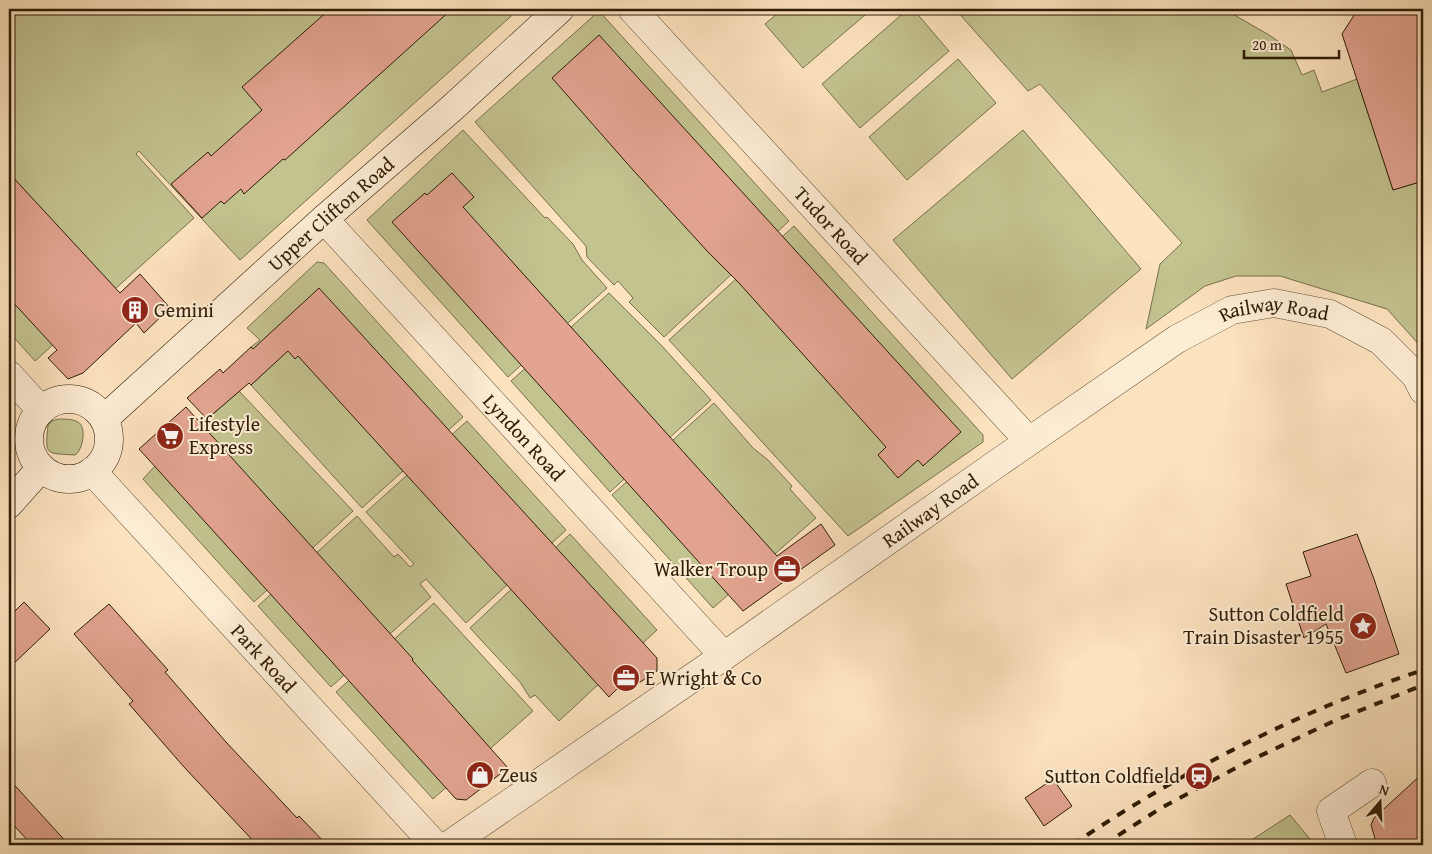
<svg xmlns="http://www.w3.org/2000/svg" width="1432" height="854" viewBox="0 0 1432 854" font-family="'Gentium Book Plus',serif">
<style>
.green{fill:#c3c390;stroke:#78704a}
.building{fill:#e2a490;stroke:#2e1c05}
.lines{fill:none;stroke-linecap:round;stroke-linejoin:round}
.street-casing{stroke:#624e34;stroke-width:29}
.secondary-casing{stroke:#2e1c05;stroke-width:29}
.street{stroke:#feedd5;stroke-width:28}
.secondary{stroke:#feedd5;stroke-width:28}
.rail{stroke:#2e1c05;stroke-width:4;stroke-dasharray:9 9;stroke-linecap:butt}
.labels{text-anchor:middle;stroke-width:4;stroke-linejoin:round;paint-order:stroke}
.street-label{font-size:20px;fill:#2e1c05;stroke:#feedd5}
.poi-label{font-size:20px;fill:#2e1c05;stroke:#feedd5;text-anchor:start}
</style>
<rect width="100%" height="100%" fill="#fde3bf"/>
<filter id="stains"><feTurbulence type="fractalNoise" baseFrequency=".004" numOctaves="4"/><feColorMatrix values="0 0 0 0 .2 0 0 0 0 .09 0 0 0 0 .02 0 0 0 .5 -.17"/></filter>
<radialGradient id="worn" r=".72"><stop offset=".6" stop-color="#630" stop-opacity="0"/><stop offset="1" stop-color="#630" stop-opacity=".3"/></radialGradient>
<path class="green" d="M 9,9 L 519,9 L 240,260 L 139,151 L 136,154 L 194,218 L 35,361 L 9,332 Z
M 783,9 L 872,9 L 803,68 L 765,24 Z
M 908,9 L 913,9 L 949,51 L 860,128 L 822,84 Z
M 955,9 L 1224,9 L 1269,35 L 1291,50 L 1302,75 L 1314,70 L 1322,92 L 1357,79 L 1393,190 L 1423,181 L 1423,349 L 1387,309 L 1280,276 L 1236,276 L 1205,286 L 1146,329 L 1160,264 L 1182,243 L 1040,84 L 1028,91 Z
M 599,11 L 789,221 L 664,337 L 629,302 L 633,298 L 618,281 L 614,285 L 587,257 L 586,246 L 475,122 Z
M 958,59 L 996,103 L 907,180 L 869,137 Z
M 463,130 L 545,218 L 547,217 L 573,244 L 582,260 L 607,288 L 508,377 L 367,220 Z
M 1023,130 L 1141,269 L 1012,379 L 893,240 Z
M 794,226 L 983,435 L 983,442 L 848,536 L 669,340 Z
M 317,262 L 324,263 L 463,417 L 362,508 L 251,385 L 335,306 L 257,353 L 251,347 L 260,340 L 247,328 Z
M 609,293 L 661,345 L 711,400 L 610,492 L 511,381 Z
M 239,391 L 353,511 L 254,602 L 143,479 L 155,466 Z
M 714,403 L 753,448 L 768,460 L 792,486 L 790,489 L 816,518 L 713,608 L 612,495 Z
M 58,419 C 64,419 73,419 78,422 C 87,427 83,450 75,455 C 45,453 45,456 48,425 L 52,421 Z
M 467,421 L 566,530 L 466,623 L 426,579 L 420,584 L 431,597 L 331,687 L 258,606 L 357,516 L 394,557 L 398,554 L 410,567 L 414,564 L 366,512 Z
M 570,534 L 657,630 L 559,721 L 535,695 L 530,698 L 520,682 L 470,628 Z
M 434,603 L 533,711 L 433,799 L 336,692 Z
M 1290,815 L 1315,845 L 1244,845 Z"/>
<path class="building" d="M 330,9 L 452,9 L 285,160 L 283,159 L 244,194 L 241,189 L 224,204 L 221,201 L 202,218 L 171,184 L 208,152 L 211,156 L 262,110 L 242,87 Z
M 1358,9 L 1423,9 L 1423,181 L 1393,190 L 1342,34 Z
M 599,35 L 961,432 L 923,466 L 918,460 L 898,478 L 878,455 L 886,447 L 739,283 L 708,252 L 633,170 L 552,78 Z
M 9,173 L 120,293 L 140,274 L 170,308 L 144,333 L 136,323 L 83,373 L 68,379 L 48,358 L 57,350 L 9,298 Z
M 452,173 L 474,197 L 463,207 L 777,556 L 821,524 L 835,545 L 743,611 L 392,222 L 425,193 L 427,195 Z
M 319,288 L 657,658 L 657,671 L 625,692 L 620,686 L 609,697 L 298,356 L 295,359 L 288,351 L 251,385 L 249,383 L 207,419 L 187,398 L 220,369 L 223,373 L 251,347 L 253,349 Z
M 186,407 L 413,659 L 412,660 L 508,768 L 466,800 L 456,799 L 139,449 Z
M 1357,534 L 1374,579 L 1399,654 L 1346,673 L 1326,624 L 1304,638 L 1286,584 L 1311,576 L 1303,552 Z
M 24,602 L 50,629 L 9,668 L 9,617 Z
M 109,604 L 168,670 L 165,672 L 226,742 L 297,818 L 299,816 L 327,845 L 257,845 L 184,767 L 129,704 L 133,701 L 74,634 Z
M 1423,773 L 1423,845 L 1377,845 L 1371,825 L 1374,818 Z
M 9,779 L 69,845 L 32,845 L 9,820 Z
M 1053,779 L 1072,806 L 1044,826 L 1025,798 Z"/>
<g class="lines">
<g class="street-casing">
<g id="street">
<path id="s1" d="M 632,9 L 1029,441"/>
<path id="s2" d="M 324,219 L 724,656"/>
<path d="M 9,375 L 41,410"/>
<path id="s3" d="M 92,471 L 435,845"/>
<path id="s4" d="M 449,845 L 724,656 L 992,467 L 1177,339 L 1232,310 L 1274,303 L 1330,314 L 1381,341 L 1416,376 L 1423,390"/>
<path d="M 1343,845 L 1331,811 L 1372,783"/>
</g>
</g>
<g class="secondary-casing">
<g id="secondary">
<circle cx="69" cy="439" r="40"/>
<path id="s5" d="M 104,419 L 324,219 L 451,109 L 560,9"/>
<path d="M 9,504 L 41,468"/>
</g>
</g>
<use href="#street" class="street"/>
<use href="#secondary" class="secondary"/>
<path class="rail" d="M 1072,845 C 1180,772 1299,711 1423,670
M 1103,845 L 1161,808 L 1247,762 L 1334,721 L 1423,685"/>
</g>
<defs>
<g id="building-disc" transform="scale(1.4375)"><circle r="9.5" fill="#8f2418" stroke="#feedd5"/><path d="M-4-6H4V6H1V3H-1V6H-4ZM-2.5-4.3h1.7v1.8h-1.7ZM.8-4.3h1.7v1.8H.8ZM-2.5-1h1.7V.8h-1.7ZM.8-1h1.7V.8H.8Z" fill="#fff"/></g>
<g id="supermarket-disc" transform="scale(1.4375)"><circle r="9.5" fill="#8f2418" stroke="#feedd5"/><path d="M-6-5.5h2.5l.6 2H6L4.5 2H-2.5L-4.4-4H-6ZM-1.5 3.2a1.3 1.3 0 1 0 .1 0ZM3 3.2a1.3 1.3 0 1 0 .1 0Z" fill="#fff"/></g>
<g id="office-disc" transform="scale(1.4375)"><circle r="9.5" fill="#8f2418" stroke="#feedd5"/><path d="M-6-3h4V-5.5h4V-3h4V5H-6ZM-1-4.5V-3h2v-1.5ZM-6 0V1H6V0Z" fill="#fff"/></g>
<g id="sight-disc" transform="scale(1.4375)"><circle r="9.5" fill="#8f2418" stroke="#feedd5"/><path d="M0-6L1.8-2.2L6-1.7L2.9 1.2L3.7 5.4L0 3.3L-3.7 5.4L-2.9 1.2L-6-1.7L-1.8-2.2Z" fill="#fff"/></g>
<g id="shop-disc" transform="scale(1.4375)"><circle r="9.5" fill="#8f2418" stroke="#feedd5"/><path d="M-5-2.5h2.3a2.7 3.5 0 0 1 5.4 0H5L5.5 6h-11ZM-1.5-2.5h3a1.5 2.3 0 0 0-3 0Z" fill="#fff"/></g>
<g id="station-disc" transform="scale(1.4375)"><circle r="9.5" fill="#8f2418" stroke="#feedd5"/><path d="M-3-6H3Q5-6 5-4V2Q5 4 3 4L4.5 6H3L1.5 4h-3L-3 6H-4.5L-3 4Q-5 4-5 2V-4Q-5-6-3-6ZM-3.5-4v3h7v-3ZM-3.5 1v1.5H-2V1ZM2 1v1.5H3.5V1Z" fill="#fff"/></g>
</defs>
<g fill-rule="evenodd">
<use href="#building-disc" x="135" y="310"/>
<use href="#supermarket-disc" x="170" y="436"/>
<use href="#office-disc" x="787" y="569"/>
<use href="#sight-disc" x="1363" y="626"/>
<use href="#office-disc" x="626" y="678"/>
<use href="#shop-disc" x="480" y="775"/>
<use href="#station-disc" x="1199" y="776"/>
</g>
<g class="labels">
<g class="street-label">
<text dy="7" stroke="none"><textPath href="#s5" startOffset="306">Upper Clifton Road</textPath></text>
<text dy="7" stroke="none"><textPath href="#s1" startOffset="294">Tudor Road</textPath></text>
<text dy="7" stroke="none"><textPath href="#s4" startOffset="991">Railway Road</textPath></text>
<text dy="7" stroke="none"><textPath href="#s2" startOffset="296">Lyndon Road</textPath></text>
<text dy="7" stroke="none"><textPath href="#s4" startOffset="586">Railway Road</textPath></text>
<text dy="7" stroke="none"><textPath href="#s3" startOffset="254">Park Road</textPath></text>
</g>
<g class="poi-label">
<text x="154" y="317">Gemini</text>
<text x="189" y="431">Lifestyle<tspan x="189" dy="23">Express</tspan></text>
<text x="768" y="576" text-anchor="end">Walker Troup</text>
<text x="1344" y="621" text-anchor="end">Sutton Coldfield<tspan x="1344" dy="23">Train Disaster 1955</tspan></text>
<text x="645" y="685">E Wright &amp; Co</text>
<text x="499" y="782">Zeus</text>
<text x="1180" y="783" text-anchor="end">Sutton Coldfield</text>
</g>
</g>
<rect width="1432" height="854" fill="none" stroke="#fde3bf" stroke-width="30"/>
<rect x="10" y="10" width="1412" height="834" fill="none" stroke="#2e1c05" stroke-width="2.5"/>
<rect x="15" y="15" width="1402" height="824" fill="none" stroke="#2e1c05"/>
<g transform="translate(1380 802) rotate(19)" stroke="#feedd5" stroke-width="4" paint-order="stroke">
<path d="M0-4L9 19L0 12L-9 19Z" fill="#2e1c05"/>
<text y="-8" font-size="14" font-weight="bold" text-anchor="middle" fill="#2e1c05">N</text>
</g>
<path d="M1244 50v8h95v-8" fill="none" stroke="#2e1c05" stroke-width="2.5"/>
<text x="1252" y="50" font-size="15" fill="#2e1c05" stroke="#feedd5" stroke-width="4" paint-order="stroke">20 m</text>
<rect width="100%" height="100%" filter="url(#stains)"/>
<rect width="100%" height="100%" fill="url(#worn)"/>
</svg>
